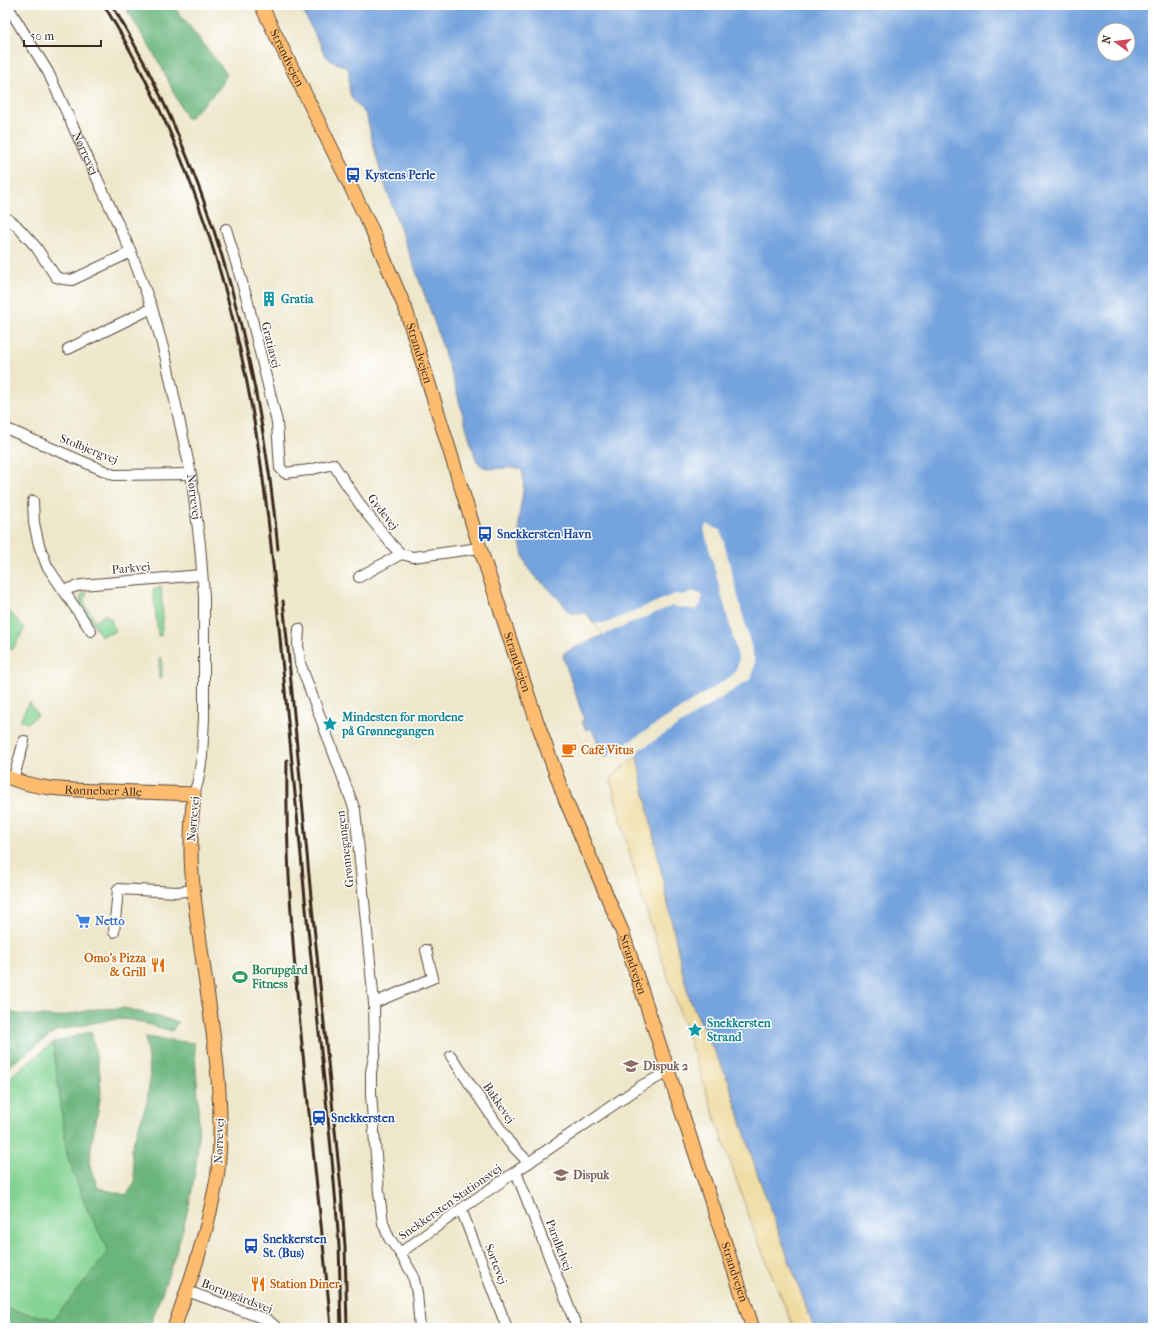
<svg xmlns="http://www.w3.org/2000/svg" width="1158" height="1333" viewBox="0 0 1158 1333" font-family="'IM FELL French Canon',serif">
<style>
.green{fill:#84d393;stroke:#607e58}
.forest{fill:#6bb57d;stroke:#53704e}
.sand{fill:#eeda9e;stroke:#94825e}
.water{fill:#74a3dd;stroke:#58667e;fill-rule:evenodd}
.pier{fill:#eee7cb}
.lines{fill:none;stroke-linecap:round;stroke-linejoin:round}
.minor-casing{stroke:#564638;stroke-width:12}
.major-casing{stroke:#564638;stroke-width:15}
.minor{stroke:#fff;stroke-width:10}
.major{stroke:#fdbc70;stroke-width:13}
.rail{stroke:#3b2a1e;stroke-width:3}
.labels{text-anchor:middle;stroke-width:3;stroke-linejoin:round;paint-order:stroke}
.street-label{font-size:12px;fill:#3b2a1e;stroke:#fff}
.transit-label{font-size:12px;font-weight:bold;fill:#164399;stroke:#fff;text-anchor:start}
.culture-label{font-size:12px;font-weight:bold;fill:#0d838f;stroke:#fff;text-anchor:start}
.food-label{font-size:12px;font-weight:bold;fill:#c56008;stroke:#fff;text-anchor:start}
.shop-label{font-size:12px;font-weight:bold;fill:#366cbe;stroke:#fff;text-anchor:start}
.leisure-label{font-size:12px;font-weight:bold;fill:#27864d;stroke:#fff;text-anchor:start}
.education-label{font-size:12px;font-weight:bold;fill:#785e54;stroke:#fff;text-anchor:start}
</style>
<rect width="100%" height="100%" fill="#fff"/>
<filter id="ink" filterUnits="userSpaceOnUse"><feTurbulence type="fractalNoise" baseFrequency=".025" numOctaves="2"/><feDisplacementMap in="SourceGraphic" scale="8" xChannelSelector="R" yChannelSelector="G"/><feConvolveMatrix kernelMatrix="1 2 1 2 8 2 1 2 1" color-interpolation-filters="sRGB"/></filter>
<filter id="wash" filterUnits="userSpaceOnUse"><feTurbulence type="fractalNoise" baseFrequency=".012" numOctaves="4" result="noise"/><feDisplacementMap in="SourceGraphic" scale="16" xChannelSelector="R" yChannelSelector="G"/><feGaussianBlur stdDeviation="0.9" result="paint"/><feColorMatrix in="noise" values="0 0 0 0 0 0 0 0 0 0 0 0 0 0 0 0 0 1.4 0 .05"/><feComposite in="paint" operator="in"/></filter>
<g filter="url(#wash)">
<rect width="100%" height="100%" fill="#eee7cb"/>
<path class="green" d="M 161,586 L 163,620 L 161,636 L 158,636 L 153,590 L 157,589 Z
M 83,593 L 87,593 L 83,602 L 96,621 L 106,614 L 108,619 L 111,619 L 115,632 L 101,636 L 81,604 L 80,598 Z
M 5,607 L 25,628 L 12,650 L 5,646 L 5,617 L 6,614 Z
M 159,658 L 162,658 L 162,678 L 159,679 Z
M 29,702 L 38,715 L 27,723 L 20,720 Z
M 53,1043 L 67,1154 L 86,1207 L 109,1251 L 54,1320 L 5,1309 L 5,1081 Z"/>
<path class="forest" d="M 124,5 L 173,5 L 227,74 L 218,90 L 187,120 L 161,66 Z
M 125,1008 L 178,1022 L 172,1031 L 132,1020 L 113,1019 L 56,1031 L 5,1069 L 5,1011 L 18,1014 L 58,1017 L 95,1009 Z
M 91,1031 L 100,1074 L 101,1093 L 91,1148 L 90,1167 L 98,1188 L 126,1195 L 135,1183 L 131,1149 L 147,1102 L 150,1076 L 145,1037 L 194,1043 C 197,1081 201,1118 197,1156 C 191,1216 170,1272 149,1328 L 5,1328 L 5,1309 L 54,1319 L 109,1251 L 86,1207 L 67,1154 L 53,1043 Z"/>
<path class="sand" d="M 637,757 L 682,970 L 690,1000 L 729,1082 L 755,1167 L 814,1328 L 794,1328 L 755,1234 L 707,1094 L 639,889 L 611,782 L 616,772 Z"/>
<path class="water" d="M 300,5 L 1153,5 L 1153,1328 L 814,1328 L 755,1167 L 729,1082 L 690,1000 L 682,970 L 637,757 L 638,753 L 642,748 L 605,757 L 591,728 L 586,730 L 582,721 L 584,720 L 583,716 L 563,657 L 564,653 L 603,635 L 586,613 L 570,613 C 562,602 554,594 545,585 C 540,581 534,577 531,572 C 522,560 519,541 519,525 C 518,506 527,489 522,470 C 509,463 487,476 477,461 C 474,456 473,448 471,443 C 464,421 459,398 452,376 C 443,350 435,322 425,296 C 404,237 379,179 367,117 C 363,108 352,103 350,93 C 348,87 350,71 348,68 C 345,65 332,64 327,57 C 323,53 321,46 318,41 C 312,29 306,17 300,5 ZM 1104,30 L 1128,30 L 1128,54 L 1104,54 Z"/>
<path class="pier" d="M 707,524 L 721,531 L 755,662 L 753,673 L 749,680 L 643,748 L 605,757 L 733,675 L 737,668 L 739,660 L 704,529 Z
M 692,591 L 701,594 L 702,597 L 701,604 L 696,610 L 672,606 L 603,635 L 594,623 L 606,623 L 675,594 L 684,595 L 690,593 Z"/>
</g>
<g filter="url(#ink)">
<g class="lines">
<g class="minor-casing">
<g id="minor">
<path id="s1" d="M 7,5 L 48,72 L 131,252 L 152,308 L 165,355 L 191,474 L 200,545 L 204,596 L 204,718 L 202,757 L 198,781 L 194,794"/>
<path d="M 5,217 L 16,225 L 36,247 L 56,277 L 63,279 L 72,280 L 131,252"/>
<path d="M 226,229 L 247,299 L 277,422 L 280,468 L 285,473 L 309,470 L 333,464 L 363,509 L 393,546 L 401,554 L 413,557 L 480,548"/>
<path d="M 68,349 L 152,308"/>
<path d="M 5,428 L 114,475 L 191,474"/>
<path d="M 33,501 L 34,523 L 39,545 L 47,566 L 91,631"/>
<path d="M 359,577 L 401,554"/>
<path d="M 64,590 L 81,585 L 202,575"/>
<path d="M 299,629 L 298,644 L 300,663 L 355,810 L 374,1003 L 375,1052 L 371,1072 L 371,1095 L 379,1192 L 383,1223 L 389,1238 L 400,1253 L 461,1209 L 641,1086 L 668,1072"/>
<path d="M 13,780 L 24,741"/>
<path d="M 114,932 L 118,889 L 177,892 L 193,890"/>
<path d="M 374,1003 L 433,978 L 426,950"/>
<path d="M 451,1056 L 509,1142 L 529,1163"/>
<path d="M 516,1172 L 577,1328"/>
<path d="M 461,1209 L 507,1328"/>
<path d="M 400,1253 L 413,1275 L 417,1293 L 420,1328"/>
<path d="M 187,1291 L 268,1320 L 277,1328"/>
</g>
</g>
<g class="major-casing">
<g id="major">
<path id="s2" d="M 261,5 L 372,230 L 406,310 L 480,548 L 535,716 L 565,799 L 622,931 L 753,1328"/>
<path id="s3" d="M 5,776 C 38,791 76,790 111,791 C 139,792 167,793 194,794 C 191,820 190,847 192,874 C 200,973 228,1072 218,1171 C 217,1180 215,1189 213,1198 C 204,1243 189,1285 174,1328"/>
</g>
</g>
<use href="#minor" class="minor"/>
<use href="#major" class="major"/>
<path class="rail" d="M 104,5 C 168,110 212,226 239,345 C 262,445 272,547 281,649 C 288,722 295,794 302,866 C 313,993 331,1120 339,1246 C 340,1273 340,1301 341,1328
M 112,5 C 211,170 260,359 278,549
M 283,601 L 288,650 L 311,897 L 341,1189 L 345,1247 L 347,1328
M 287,760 C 284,950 315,1139 331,1328"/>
</g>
</g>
<defs>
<g id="bus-bare" transform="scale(1.2)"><path d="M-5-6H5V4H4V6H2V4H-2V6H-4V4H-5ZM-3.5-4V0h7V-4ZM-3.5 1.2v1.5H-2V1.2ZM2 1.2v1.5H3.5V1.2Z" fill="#1a4fb4" stroke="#fff" stroke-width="2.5" paint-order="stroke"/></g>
<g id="building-bare" transform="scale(1.2)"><path d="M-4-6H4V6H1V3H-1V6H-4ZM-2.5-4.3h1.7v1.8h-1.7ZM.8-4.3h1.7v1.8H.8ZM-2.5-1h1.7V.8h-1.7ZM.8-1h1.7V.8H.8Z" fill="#0f9aa8" stroke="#fff" stroke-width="2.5" paint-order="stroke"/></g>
<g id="sight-bare" transform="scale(1.2)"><path d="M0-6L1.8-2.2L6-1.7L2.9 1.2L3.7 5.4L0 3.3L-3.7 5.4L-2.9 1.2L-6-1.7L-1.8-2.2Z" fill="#0f9aa8" stroke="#fff" stroke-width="2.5" paint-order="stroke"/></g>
<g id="cafe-bare" transform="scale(1.2)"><path d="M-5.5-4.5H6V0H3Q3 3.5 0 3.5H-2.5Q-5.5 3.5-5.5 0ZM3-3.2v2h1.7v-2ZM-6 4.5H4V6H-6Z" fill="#e8710a" stroke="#fff" stroke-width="2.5" paint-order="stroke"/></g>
<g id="supermarket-bare" transform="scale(1.2)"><path d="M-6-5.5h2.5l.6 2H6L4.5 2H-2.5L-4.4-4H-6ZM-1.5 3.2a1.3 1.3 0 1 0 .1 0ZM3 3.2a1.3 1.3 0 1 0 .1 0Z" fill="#3f7fe0" stroke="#fff" stroke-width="2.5" paint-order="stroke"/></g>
<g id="restaurant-bare" transform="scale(1.2)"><path d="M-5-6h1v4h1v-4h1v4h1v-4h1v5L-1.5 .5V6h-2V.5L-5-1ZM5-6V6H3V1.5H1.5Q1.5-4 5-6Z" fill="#e8710a" stroke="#fff" stroke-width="2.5" paint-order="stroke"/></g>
<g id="stadium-bare" transform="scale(1.2)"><path d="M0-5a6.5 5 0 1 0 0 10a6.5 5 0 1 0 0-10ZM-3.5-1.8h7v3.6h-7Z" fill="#2e9e5b" stroke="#fff" stroke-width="2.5" paint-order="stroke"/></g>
<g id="school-bare" transform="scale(1.2)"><path d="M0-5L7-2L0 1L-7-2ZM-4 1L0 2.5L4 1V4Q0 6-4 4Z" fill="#8d6e63" stroke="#fff" stroke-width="2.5" paint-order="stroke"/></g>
<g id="station-bare" transform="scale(1.2)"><path d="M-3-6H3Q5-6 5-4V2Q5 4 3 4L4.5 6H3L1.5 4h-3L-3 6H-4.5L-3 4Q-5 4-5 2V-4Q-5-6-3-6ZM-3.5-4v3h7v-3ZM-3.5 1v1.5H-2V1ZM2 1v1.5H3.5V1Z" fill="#1a4fb4" stroke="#fff" stroke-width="2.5" paint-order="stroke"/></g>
</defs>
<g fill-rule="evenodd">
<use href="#bus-bare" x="353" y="175"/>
<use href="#building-bare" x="269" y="299"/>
<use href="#bus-bare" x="485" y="534"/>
<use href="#sight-bare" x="330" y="724"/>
<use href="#cafe-bare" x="569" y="750"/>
<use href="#supermarket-bare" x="83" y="921"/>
<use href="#restaurant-bare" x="158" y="965"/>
<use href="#stadium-bare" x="240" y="977"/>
<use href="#sight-bare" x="695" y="1030"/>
<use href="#school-bare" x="631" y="1066"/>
<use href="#station-bare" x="319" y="1118"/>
<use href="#school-bare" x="561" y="1175"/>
<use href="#bus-bare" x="251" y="1246"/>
<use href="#restaurant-bare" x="258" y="1284"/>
</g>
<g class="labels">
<g class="street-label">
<text dy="4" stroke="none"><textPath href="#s2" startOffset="59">Strandvejen</textPath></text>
<text dy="4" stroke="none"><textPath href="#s1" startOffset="168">Nørrevej</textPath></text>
<text transform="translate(271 345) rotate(76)" y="4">Gratiavej</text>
<text dy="4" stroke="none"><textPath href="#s2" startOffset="383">Strandvejen</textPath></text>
<text transform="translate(89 449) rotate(22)" y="4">Stolbjergvej</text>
<text dy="4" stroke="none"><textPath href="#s1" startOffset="530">Nørrevej</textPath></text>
<text transform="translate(383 512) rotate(52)" y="4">Gydevej</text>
<text transform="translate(131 568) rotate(-5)" y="4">Parkvej</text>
<text dy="4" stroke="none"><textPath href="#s2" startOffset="707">Strandvejen</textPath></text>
<text dy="4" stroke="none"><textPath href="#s3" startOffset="100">Rønnebær Alle</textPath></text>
<text transform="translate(193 819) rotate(-85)" y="4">Nørrevej</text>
<text transform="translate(345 849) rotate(-97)" y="4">Grønnegangen</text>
<text dy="4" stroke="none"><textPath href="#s2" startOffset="1031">Strandvejen</textPath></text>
<text transform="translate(499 1103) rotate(56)" y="4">Bakkevej</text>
<text transform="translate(219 1141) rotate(-88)" y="4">Nørrevej</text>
<text transform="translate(450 1202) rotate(-35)" y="4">Snekkersten Stationsvej</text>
<text transform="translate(559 1245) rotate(69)" y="4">Parallelvej</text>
<text transform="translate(496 1264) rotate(69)" y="4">Sortevej</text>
<text dy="4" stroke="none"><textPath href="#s2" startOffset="1355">Strandvejen</textPath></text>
<text transform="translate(237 1296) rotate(21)" y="4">Borupgårdsvej</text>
</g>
<g class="transit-label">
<text x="365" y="179">Kystens Perle</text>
<text x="497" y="538">Snekkersten Havn</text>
<text x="331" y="1122">Snekkersten</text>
<text x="263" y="1243">Snekkersten<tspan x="263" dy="14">St. (Bus)</tspan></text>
</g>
<g class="culture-label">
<text x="281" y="303">Gratia</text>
<text x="342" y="721">Mindesten for mordene<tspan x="342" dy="14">på Grønnegangen</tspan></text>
<text x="707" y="1027">Snekkersten<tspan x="707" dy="14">Strand</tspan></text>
</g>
<g class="food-label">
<text x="581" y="754">Café Vitus</text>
<text x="146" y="962" text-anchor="end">Omo's Pizza<tspan x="146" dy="14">&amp; Grill</tspan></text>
<text x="270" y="1288">Station Diner</text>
</g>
<g class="shop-label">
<text x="95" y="925">Netto</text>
</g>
<g class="leisure-label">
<text x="252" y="974">Borupgård<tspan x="252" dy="14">Fitness</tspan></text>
</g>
<g class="education-label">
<text x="643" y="1070">Dispuk 2</text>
<text x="573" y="1179">Dispuk</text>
</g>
</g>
<rect width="1158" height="1333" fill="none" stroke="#fff" stroke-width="20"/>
<g transform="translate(1116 42) rotate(284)"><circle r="19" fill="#ffffff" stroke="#b1aaa5"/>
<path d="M0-3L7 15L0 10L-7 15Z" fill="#d1495b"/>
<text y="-6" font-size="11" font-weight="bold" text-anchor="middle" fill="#3b2a1e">N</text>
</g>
<path d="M24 40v6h77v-6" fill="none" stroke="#3b2a1e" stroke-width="2"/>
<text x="30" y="40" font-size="12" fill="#3b2a1e" stroke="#ffffff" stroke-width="3" paint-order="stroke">50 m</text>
</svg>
